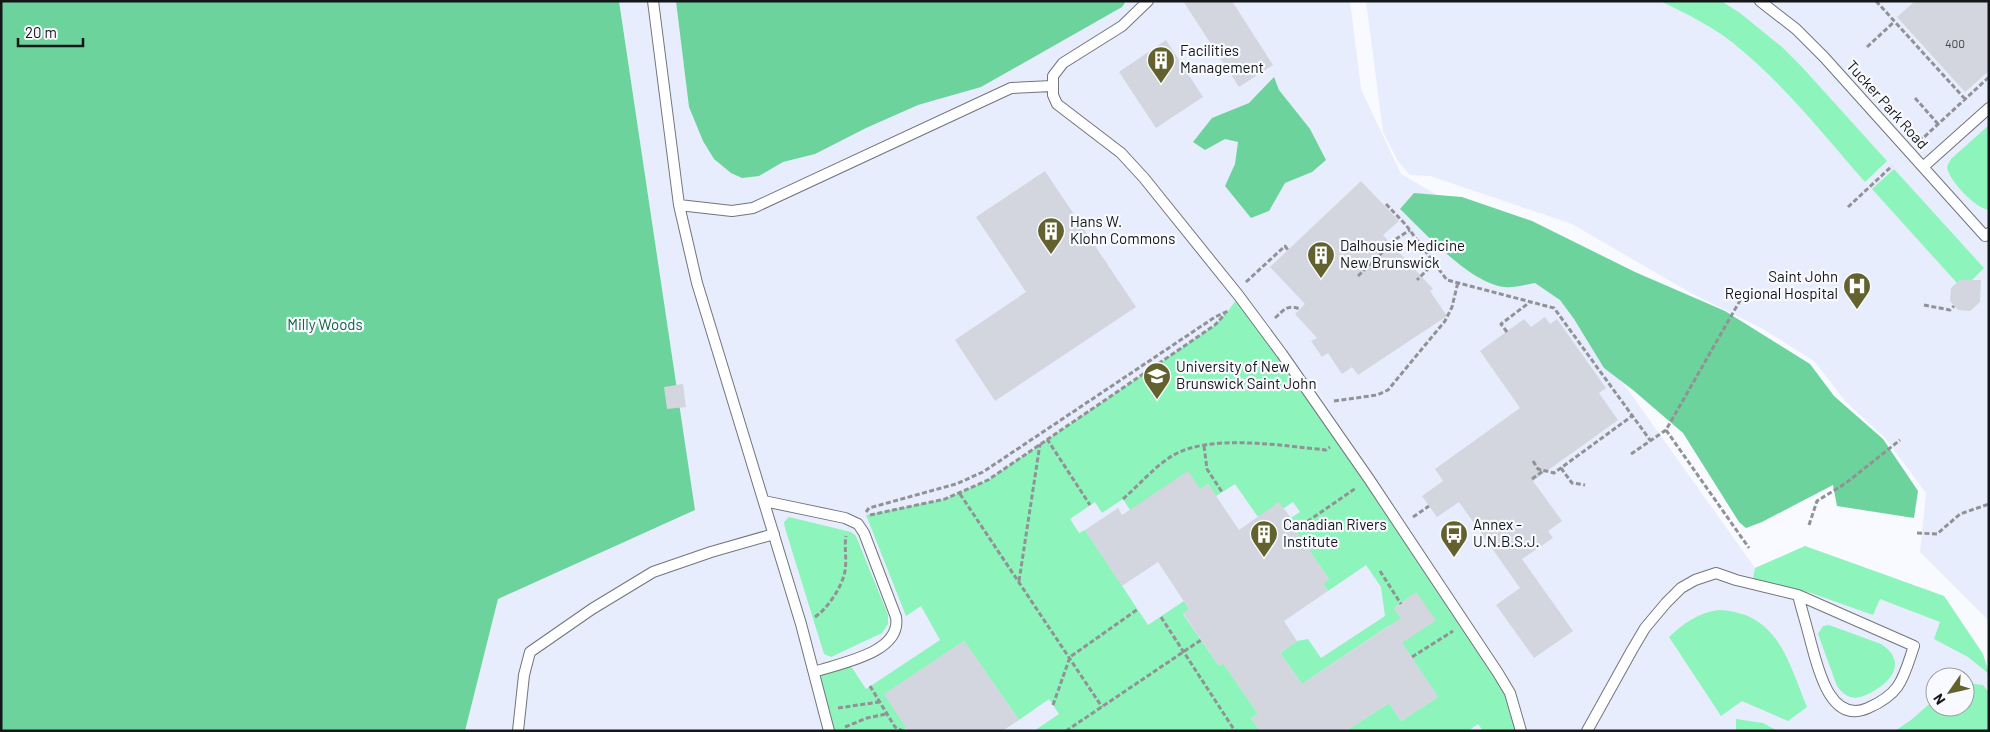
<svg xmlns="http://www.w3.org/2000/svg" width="1990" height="732" viewBox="0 0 1990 732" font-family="Barlow,sans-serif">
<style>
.built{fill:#e7edfc;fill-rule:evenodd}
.green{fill:#8df4bb}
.forest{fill:#6cd39c}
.building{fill:#d3d6de}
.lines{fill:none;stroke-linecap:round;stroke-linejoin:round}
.service-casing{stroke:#72757c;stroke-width:12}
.path{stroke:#919296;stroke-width:3;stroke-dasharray:5 2.5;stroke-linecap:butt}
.service{stroke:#fff;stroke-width:10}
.labels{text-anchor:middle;stroke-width:4.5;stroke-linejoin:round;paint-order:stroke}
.number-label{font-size:12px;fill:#44464a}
.poi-label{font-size:15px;fill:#151618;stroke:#f8faff;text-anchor:start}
.street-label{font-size:15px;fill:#151618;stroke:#f8faff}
.park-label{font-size:15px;fill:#13613e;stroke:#f8faff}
</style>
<rect width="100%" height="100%" fill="#f8faff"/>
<path class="built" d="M 619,1 L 1350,1 L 1361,89 L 1401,174 L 1434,193 L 1533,278 L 1556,289 L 1755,568 L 1805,546 L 1944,596 L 1983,654 L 1989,670 L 1989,731 L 465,731 L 498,599 L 695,510 ZM 1935,677 L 1965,677 L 1965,707 L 1935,707 Z
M 1366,1 L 1989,1 L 1989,621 L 1920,552 L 1926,493 L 1885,438 L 1846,402 L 1814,361 L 1763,329 L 1689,292 L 1572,224 L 1430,176 L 1410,175 L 1399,163 L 1383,132 Z"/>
<path class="green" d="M 1660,1 L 1721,1 L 1740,13 L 1782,47 L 1802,67 L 1887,161 L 1865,182 C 1823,134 1783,83 1733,43 C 1712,26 1685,13 1660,1 Z
M 1989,125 L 1989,210 C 1976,209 1947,179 1947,166 L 1951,159 Z
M 1894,169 L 1984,268 L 1972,280 L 1957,283 L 1872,189 Z
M 1239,296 L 1498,673 L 1521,731 L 1483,731 L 1478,724 L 1468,731 L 1346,731 L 1389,703 L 1401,721 L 1438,697 L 1398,637 L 1413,635 L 1435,620 L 1416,593 L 1394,608 L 1405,624 L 1390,625 L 1302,684 L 1280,653 L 1297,641 L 1308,639 L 1321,658 L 1385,616 L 1381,587 L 1366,565 L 1328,591 L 1323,584 L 1329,579 L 1288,520 L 1300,512 L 1293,502 L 1284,508 L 1258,517 L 1235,484 L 1216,496 L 1208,484 L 1200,489 L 1130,510 L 1123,499 L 1102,513 L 1095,502 L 1070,519 L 1079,533 L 1085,530 L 1148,625 L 1184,601 L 1189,609 L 1183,614 L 1219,666 L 1223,663 L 1258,714 L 1251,718 L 1260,731 L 1034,731 L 1059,714 L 1049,699 L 1019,720 L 964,641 L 885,694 L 906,727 L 905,731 L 829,731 L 814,672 L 847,660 L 866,689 L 940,640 L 921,606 L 906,616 L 866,515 L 945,499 L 988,480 L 1215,325 L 1228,311 Z
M 789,517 L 851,532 L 856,536 L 888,615 L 888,624 L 882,633 L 831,657 L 824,654 L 785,528 L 784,522 Z
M 1805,546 L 1944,596 L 1983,654 L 1989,674 L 1968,657 L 1934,639 L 1940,622 L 1880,599 L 1873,615 L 1811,593 L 1753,579 L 1755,568 Z
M 1718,610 C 1778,612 1788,661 1807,707 L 1788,721 L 1742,701 L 1721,716 L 1669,637 C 1684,623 1698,613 1718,610 Z
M 1829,625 L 1881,644 C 1904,659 1896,677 1877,689 C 1861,699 1849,703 1837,686 L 1818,634 L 1823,626 Z
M 1965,683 L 1983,685 L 1989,693 L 1989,731 L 1895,731 L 1911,720 L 1935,699 L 1935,707 L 1965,707 Z
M 1736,719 L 1763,723 L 1778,731 L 1736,731 Z"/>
<path class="forest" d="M 1,1 L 619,1 L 695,510 L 498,599 L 465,731 L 1,731 Z
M 676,1 L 1126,1 L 1122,7 L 981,87 L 918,105 L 866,128 L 815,154 L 783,162 L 759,176 L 742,178 L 731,173 L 714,159 L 703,141 L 689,107 Z
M 1274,77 L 1279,90 L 1310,129 L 1326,160 L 1312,172 L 1285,183 L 1269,211 L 1251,218 L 1225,186 L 1235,164 L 1238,142 L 1225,139 L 1205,150 L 1193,142 L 1212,118 L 1249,103 Z
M 1414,193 L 1462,197 L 1532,221 L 1635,272 L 1725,311 L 1810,364 L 1834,396 L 1883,439 L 1918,491 L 1914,518 L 1837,506 L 1833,485 L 1762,522 L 1746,528 L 1739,522 L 1683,433 L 1633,390 L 1604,368 L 1574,319 L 1560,300 L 1535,283 C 1525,285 1513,288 1504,287 C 1470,283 1425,233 1400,209 Z"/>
<path class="building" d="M 1183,1 L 1232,1 L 1273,65 L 1239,87 Z
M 1915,1 L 1989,1 L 1989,71 L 1965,92 L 1897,17 Z
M 1166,40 L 1203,97 L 1156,128 L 1119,72 Z
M 1045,171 L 1136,307 L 995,401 L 955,340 L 1026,292 L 976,217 Z
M 1361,181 L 1399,221 L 1383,235 L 1433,289 L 1430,291 L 1447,316 L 1358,375 L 1352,367 L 1342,374 L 1328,353 L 1322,357 L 1311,341 L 1317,338 L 1295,314 L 1305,304 L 1270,267 Z
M 1960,280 L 1981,280 L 1980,302 L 1970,311 L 1958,310 L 1950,301 L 1951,288 Z
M 1545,317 L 1550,324 L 1557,319 L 1606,388 L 1599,393 L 1618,420 L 1533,481 L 1562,521 L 1548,531 L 1553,538 L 1522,559 L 1573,631 L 1534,658 L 1496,605 L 1520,588 L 1459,502 L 1437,517 L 1422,496 L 1443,481 L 1435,469 L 1520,408 L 1480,351 L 1524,319 L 1531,327 Z
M 683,384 L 686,407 L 667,409 L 664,387 Z
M 1188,471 L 1200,489 L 1208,484 L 1239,530 L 1279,502 L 1291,518 L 1288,520 L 1329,579 L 1323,584 L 1328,591 L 1284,621 L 1297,641 L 1280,653 L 1302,684 L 1401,618 L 1394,608 L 1416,592 L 1436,620 L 1402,643 L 1438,697 L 1401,721 L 1389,703 L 1346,731 L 1260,731 L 1251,718 L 1258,714 L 1223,663 L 1219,666 L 1183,613 L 1189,609 L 1158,562 L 1122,586 L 1085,530 L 1118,508 L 1122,515 Z
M 964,641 L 1019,720 L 1002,731 L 908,731 L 884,694 Z"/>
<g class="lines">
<g class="service-casing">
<path id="service" d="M 653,1 L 679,205 L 697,283 L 801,624 L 829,731
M 1148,1 L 1122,26 L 1063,63 L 1053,76 L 1053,95 L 1057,104 L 1121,153 L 1144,178 L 1239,296 L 1282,354 L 1369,479 L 1498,673 L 1510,693 L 1521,731
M 1760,1 L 1796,29 L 1824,57 L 1985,236 L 1989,233
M 1923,167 L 1989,108
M 679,205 L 732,211 L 753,208 L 1011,88 L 1052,86
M 764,501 L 845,518 L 858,524 L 864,533 L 896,617 C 902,653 840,663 814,672
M 518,731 L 524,675 L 530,652 L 592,609 L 653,572 L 711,552 L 774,534
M 1587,731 L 1632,650 L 1645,628 L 1666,603 L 1681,588 L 1695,580 L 1716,573 L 1736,580 L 1798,595 L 1914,646 C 1903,678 1902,693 1868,708 C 1830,725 1818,668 1811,643 C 1807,627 1802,611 1798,595"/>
</g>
<path class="path" d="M 1876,1 L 1965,99
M 1867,47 L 1894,22
M 1915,98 L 1938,124
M 1919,136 L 1922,139 L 1989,77
M 1386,204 L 1406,225 L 1434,263 L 1417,280
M 1848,207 L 1892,166
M 1434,263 L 1447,280 L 1554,308 L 1650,440
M 1358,276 L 1396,239 L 1410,230
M 1246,282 L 1285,246 L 1288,250
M 1924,305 L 1950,310 L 1954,306
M 1275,318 C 1284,310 1287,304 1300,309
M 1507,332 L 1501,324 L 1530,302
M 1334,401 L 1377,395 L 1388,390 L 1445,321 L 1452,307 L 1458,282
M 1666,430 L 1749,548
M 1047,439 L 1090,505
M 1204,446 L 1207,469 L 1222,492
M 1631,454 L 1666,430 L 1746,290
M 1533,461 L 1538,469 L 1554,473 L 1632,416
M 1561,468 L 1572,483 L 1585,485
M 1532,479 L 1543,471
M 960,494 L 1102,707
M 1123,499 C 1139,485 1154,467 1172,456 C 1209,433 1283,446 1326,450 L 1330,447
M 866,512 L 869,508 L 956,484 L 983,472 L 1215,317 L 1228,311
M 870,515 L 945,499 L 988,480 L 1215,325 L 1225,314
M 1413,517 L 1429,506
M 1809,525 L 1817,501 L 1846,483 L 1900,440
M 1295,530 L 1356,488
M 1917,533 L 1937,534 L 1960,514 L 1989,504
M 1380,571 L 1401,604
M 1019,581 L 1040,444
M 815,617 C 828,608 842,587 845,571 C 847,559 844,547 846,536
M 1161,617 L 1235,731
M 1412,657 L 1453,631
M 870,686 L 895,727 L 903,731
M 1053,705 L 1070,657 L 1138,609
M 838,708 L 879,702
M 845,727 L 867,718 L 886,714
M 1066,731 L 1201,640"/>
<use href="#service" class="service"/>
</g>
<defs>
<g id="building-pin" transform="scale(1.4375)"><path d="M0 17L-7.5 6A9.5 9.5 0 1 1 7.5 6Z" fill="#63622f" stroke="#f8faff"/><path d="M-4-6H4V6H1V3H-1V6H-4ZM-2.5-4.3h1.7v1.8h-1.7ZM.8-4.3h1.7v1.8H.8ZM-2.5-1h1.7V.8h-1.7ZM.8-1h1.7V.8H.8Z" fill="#fff"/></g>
<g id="hospital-pin" transform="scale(1.4375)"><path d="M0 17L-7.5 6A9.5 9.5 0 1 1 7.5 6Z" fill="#63622f" stroke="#f8faff"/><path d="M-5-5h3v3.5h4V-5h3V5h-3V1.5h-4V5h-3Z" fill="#fff"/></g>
<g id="university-pin" transform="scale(1.4375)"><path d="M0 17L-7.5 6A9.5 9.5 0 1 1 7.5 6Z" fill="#63622f" stroke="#f8faff"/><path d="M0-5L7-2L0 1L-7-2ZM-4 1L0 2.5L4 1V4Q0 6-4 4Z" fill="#fff"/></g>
<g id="bus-pin" transform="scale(1.4375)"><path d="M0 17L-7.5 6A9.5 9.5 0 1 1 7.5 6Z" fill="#63622f" stroke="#f8faff"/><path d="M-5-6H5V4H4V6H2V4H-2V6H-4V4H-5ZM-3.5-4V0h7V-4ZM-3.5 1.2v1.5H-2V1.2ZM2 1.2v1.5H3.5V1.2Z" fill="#fff"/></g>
</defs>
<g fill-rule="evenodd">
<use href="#building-pin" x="1161" y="60"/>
<use href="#building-pin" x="1051" y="231"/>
<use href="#building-pin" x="1321" y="255"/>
<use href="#hospital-pin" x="1857" y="286"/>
<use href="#university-pin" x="1157" y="376"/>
<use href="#building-pin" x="1264" y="534"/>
<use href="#bus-pin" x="1454" y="534"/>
</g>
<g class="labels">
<g class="number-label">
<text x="1955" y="48">400</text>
</g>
<g class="poi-label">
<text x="1180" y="56">Facilities<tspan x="1180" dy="17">Management</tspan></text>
<text x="1070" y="227">Hans W.<tspan x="1070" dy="17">Klohn Commons</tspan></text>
<text x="1340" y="251">Dalhousie Medicine<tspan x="1340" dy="17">New Brunswick</tspan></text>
<text x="1838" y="282" text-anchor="end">Saint John<tspan x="1838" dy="17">Regional Hospital</tspan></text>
<text x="1176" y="372">University of New<tspan x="1176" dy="17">Brunswick Saint John</tspan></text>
<text x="1283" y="530">Canadian Rivers<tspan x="1283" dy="17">Institute</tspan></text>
<text x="1473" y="530">Annex -<tspan x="1473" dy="17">U.N.B.S.J.</tspan></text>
</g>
<g class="street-label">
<text transform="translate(1887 105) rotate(48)" y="5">Tucker Park Road</text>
</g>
<g class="park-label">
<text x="325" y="330">Milly Woods</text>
</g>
</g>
<rect width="1990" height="732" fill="none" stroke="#151618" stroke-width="5"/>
<g transform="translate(1950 692) rotate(236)"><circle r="24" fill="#f8faff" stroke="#9d9fa3"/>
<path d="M0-4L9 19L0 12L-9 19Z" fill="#63622f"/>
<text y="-8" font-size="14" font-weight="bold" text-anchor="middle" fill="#151618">N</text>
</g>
<path d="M18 38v8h65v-8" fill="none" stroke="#151618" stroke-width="2.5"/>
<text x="25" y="38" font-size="15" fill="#151618" stroke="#f8faff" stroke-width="4" paint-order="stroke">20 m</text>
</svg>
